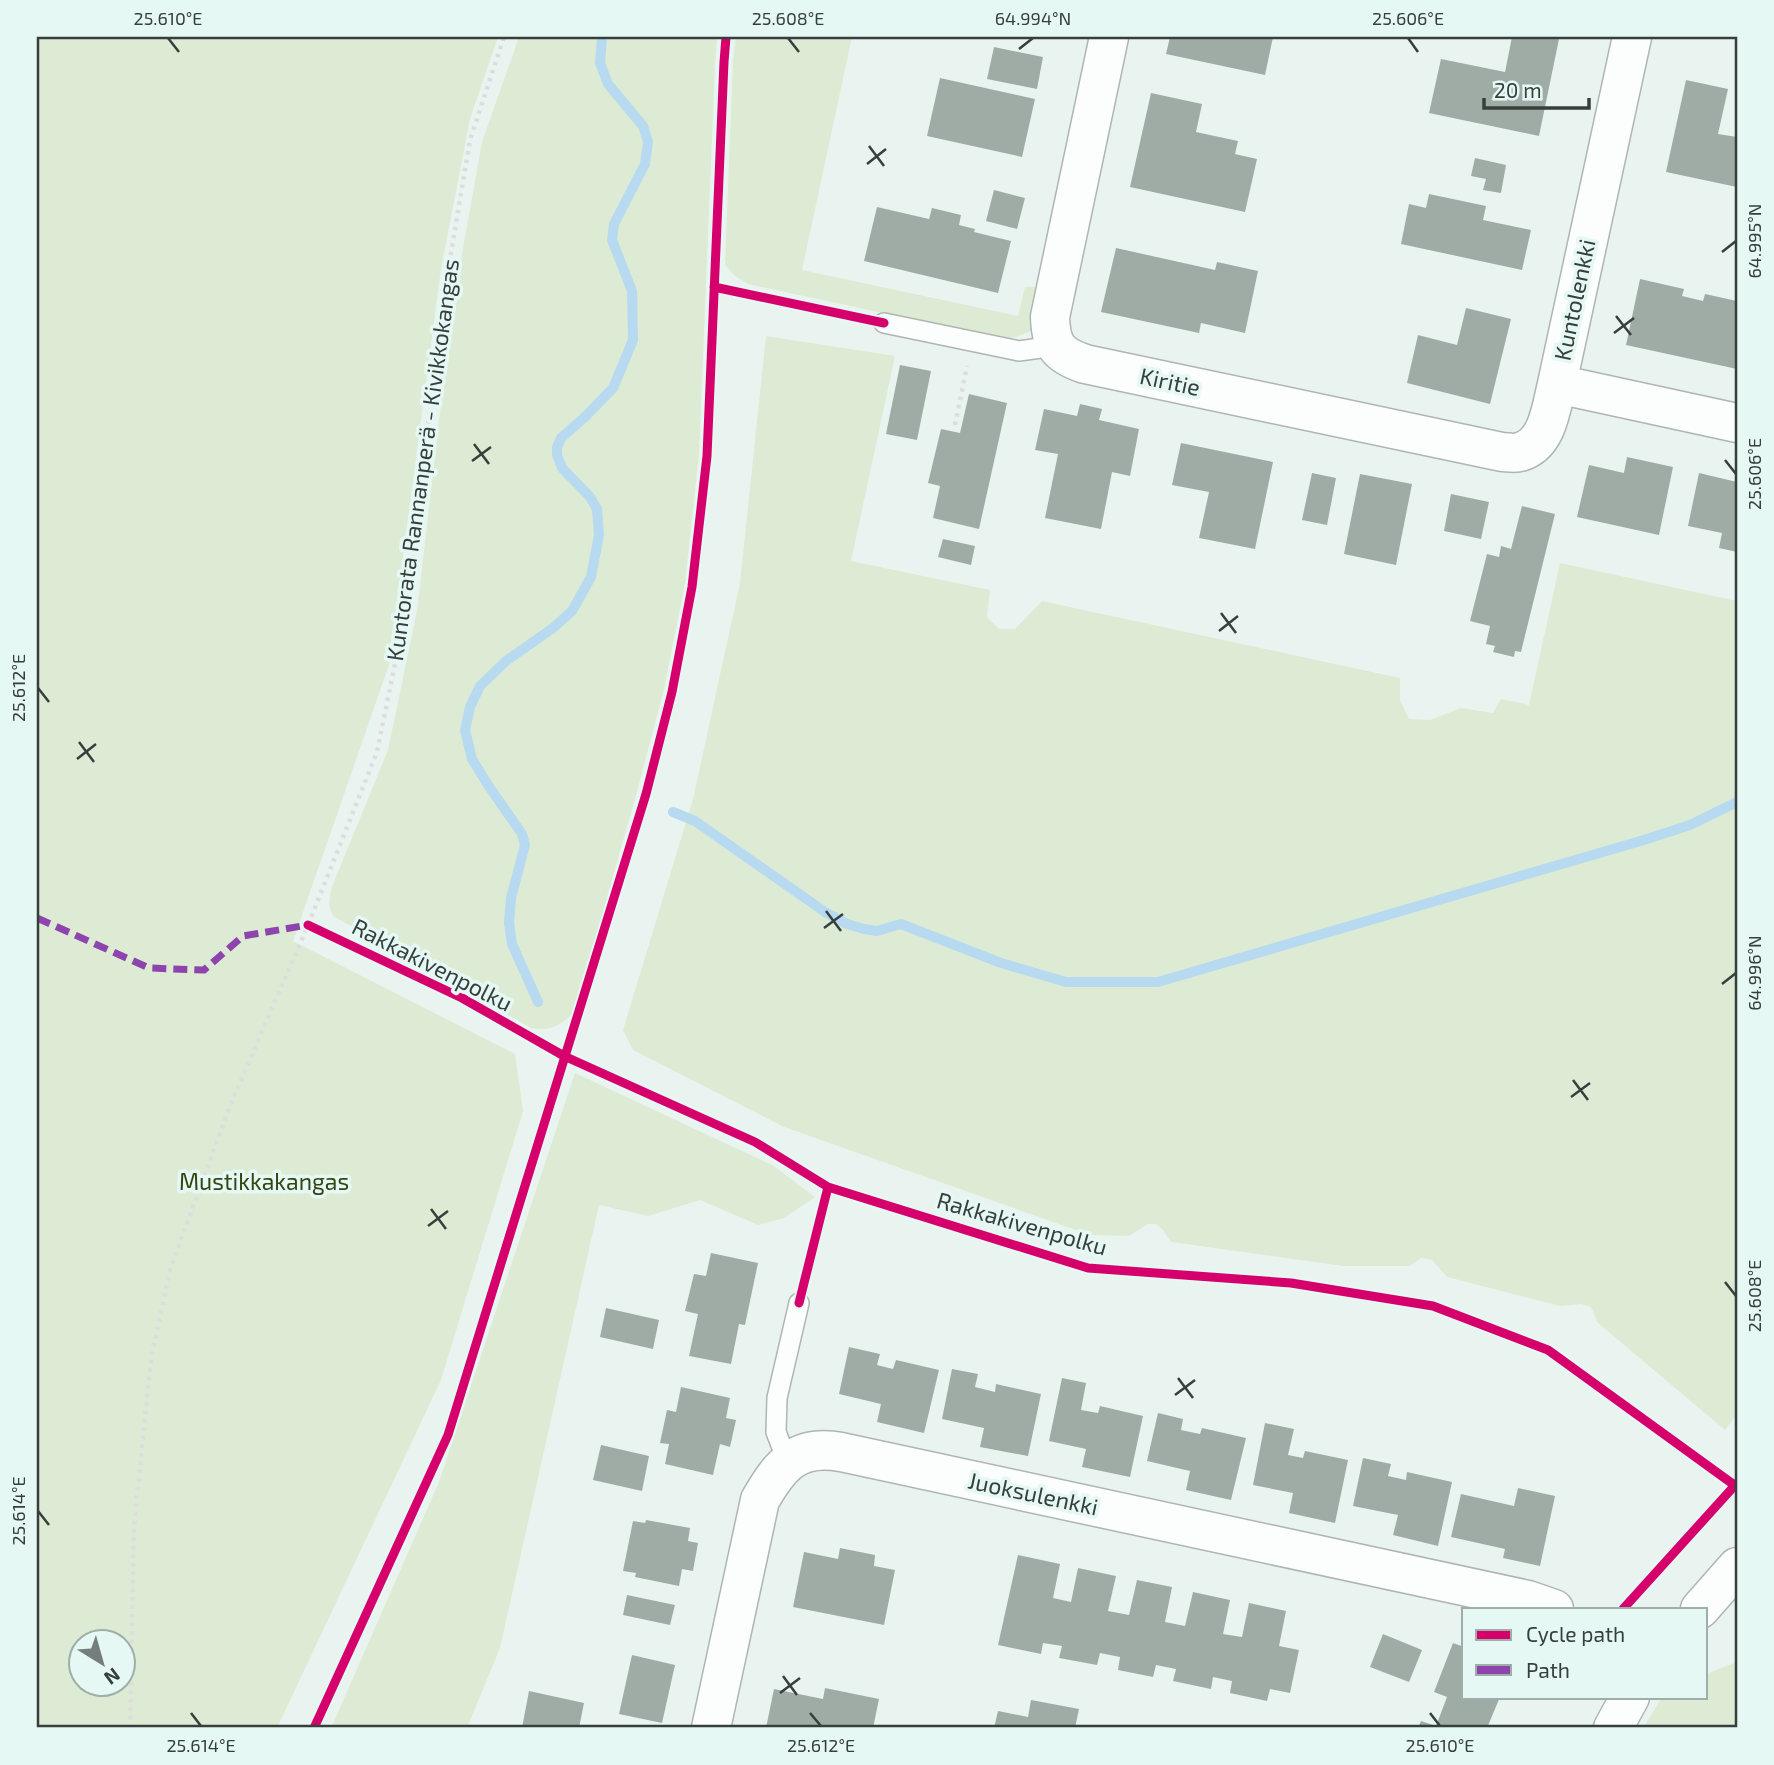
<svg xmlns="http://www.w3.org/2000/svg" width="1774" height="1765" viewBox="0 0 1774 1765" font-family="'Exo 2',sans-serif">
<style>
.green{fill:#ddebd4;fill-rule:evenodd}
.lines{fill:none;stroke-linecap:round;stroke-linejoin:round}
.stream{stroke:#b7daf0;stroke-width:10}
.building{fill:#9faca6}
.service-casing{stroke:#aeb5b3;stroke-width:22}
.minor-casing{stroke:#aeb5b3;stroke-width:41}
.path{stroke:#dbdedd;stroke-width:4.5;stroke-dasharray:3.5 5;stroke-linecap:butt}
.service{stroke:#fcfdfd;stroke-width:19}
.minor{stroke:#fcfdfd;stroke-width:38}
.quiet{stroke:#8e44ad;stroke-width:7;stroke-dasharray:14 7;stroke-linecap:butt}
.cycleway-casing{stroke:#e5f8f4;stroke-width:13}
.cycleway{stroke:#d6006c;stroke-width:9}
.ticks{fill:none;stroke:#373f3d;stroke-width:2.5}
.labels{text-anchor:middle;stroke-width:7;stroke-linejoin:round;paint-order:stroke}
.street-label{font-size:23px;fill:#373f3d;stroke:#e5f8f4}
.park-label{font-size:23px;fill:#344512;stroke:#e5f8f4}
.neatline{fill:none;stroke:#373f3d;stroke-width:2.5}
.ticks-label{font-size:18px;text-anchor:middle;fill:#373f3d}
</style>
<rect width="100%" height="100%" fill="#e9f4f1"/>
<path class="green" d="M 37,37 L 498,37 L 470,119 L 441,269 L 389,665 L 293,941 L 515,1054 L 523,1111 L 441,1380 L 277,1728 L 37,1728 ZM 80,1642 L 122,1642 L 122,1684 L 80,1684 Z
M 519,37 L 717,37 L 715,64 L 699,455 L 685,583 L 664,689 L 637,792 L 575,1010 C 564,1025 549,1032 531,1028 L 333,916 L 329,905 L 331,889 L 388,750 L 417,611 L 452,310 L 482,142 Z
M 736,37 L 852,37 L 802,270 L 1018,316 L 1025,287 L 1039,287 L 1031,331 L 1008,340 L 748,284 L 735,276 L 725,265 L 733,60 Z
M 766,336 L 895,356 L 851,561 L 990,590 L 987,617 L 999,629 L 1015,629 L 1042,601 L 1400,678 L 1400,700 L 1409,719 L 1430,720 L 1461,708 L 1493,713 L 1501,699 L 1529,705 L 1560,563 L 1737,601 L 1737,1414 L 1725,1430 L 1598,1323 L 1591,1307 L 1581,1304 L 1560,1306 L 1447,1277 L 1432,1260 L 1421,1258 L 1410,1266 L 1343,1266 L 1171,1242 L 1163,1230 L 1156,1224 L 1148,1224 L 1129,1236 L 1090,1235 L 784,1127 L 633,1050 L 623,1030 L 693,799 L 740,583 Z
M 575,1073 L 774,1166 L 815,1197 L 784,1218 L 758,1225 L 700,1200 L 648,1216 L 599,1205 L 500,1648 L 467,1728 L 331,1728 L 439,1482 Z
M 1737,1662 L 1737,1728 L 1643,1728 L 1662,1697 L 1706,1697 L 1706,1674 Z"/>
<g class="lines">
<path class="stream" d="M 673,812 L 695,821 L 825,912 L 847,924 L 864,929 L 877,931 L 901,924 L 1001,963 L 1066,982 L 1158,982 L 1644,840 L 1690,825 L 1737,802
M 538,1002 L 512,944 L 509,923 L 511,898 L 525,845 L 522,834 L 488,785 L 472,759 L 465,730 L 470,707 L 480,686 L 506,661 L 553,628 L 572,611 L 591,577 L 599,535 L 597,509 L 590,497 L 562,468 L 557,455 L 557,447 L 561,438 L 586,416 L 613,388 L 633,340 L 632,291 L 612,240 L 614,224 L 645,164 L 648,142 L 643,126 L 608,84 L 600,63 L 602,37"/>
</g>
<path class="building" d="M 1170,37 L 1273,37 L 1265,75 L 1166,54 Z
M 1512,37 L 1549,37 L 1559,39 L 1539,136 L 1429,113 L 1441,59 L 1505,72 Z
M 994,47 L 1043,57 L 1037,89 L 987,79 Z
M 940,78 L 1035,99 L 1022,157 L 927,136 Z
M 1686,80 L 1728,89 L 1718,134 L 1737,137 L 1737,187 L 1666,172 Z
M 1151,93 L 1202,104 L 1196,132 L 1238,141 L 1235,154 L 1257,159 L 1245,212 L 1130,187 Z
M 1475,158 L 1506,165 L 1501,193 L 1483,190 L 1486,179 L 1471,176 Z
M 994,190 L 1025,198 L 1017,229 L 986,221 Z
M 1429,194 L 1486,206 L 1483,220 L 1531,230 L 1522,270 L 1401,244 L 1409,204 L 1426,208 Z
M 877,207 L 929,219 L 932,208 L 961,215 L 959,225 L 975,229 L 974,232 L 1011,241 L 998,293 L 864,261 Z
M 1116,248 L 1215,270 L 1217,262 L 1258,271 L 1245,333 L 1201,323 L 1199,333 L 1101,312 Z
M 1640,279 L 1684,289 L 1682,296 L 1703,301 L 1705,294 L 1737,301 L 1737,369 L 1626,345 Z
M 1466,308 L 1511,319 L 1490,404 L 1407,383 L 1418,335 L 1457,345 Z
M 900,365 L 931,371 L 917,440 L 886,434 Z
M 969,394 L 1007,403 L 979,529 L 933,518 L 940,486 L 928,483 L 941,429 L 960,433 Z
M 1080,404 L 1102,409 L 1099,420 L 1139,429 L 1130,476 L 1112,472 L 1101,529 L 1045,518 L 1058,454 L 1035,450 L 1044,409 L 1077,416 Z
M 1181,443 L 1273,462 L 1255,549 L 1199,538 L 1209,492 L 1172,485 Z
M 1627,457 L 1673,467 L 1659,535 L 1577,517 L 1589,465 L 1624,473 Z
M 1312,473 L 1336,478 L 1327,525 L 1302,520 Z
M 1699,473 L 1737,482 L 1737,552 L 1719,548 L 1722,533 L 1688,526 Z
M 1360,474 L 1412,484 L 1396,565 L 1344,554 Z
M 1451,494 L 1489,502 L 1481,539 L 1444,531 Z
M 1522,506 L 1555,514 L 1521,652 L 1515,651 L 1514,657 L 1493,652 L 1495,646 L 1486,644 L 1490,626 L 1470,621 L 1487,554 L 1499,557 L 1501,546 L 1511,549 Z
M 943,539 L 975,546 L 971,565 L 938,557 Z
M 711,1253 L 758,1263 L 745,1325 L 739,1324 L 731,1364 L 689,1356 L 698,1314 L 685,1311 L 694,1274 L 706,1276 Z
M 606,1308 L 659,1320 L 653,1349 L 600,1337 Z
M 849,1347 L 880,1354 L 877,1365 L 893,1369 L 896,1360 L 939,1370 L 924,1433 L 877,1422 L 881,1404 L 839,1394 Z
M 952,1369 L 978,1374 L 975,1387 L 995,1392 L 996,1384 L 1041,1394 L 1028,1456 L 980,1447 L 984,1428 L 942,1419 Z
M 1062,1378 L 1086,1383 L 1081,1410 L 1098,1413 L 1100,1406 L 1143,1416 L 1130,1477 L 1082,1467 L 1086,1449 L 1049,1441 Z
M 681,1387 L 730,1398 L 726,1418 L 736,1420 L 730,1447 L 720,1444 L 713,1475 L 665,1464 L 669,1444 L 660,1443 L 667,1410 L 676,1412 Z
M 1158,1413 L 1183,1419 L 1181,1430 L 1200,1434 L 1202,1428 L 1246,1438 L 1231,1500 L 1186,1490 L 1190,1471 L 1147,1461 Z
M 1265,1423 L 1294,1429 L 1288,1455 L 1303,1458 L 1305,1451 L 1348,1460 L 1335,1523 L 1289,1513 L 1293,1493 L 1253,1485 Z
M 601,1445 L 649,1456 L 642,1491 L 593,1480 Z
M 1363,1458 L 1391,1464 L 1388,1476 L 1406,1480 L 1407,1472 L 1452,1482 L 1438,1546 L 1393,1535 L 1398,1515 L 1353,1506 Z
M 1518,1488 L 1555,1496 L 1540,1566 L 1503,1558 L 1505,1549 L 1451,1537 L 1461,1494 L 1514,1506 Z
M 646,1520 L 690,1528 L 688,1541 L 698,1543 L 693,1571 L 682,1569 L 679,1586 L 635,1577 L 636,1573 L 623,1571 L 633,1521 L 645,1523 Z
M 840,1548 L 875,1555 L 874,1566 L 895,1570 L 884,1625 L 793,1607 L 804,1552 L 838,1559 Z
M 1018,1555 L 1060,1564 L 1053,1598 L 1071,1602 L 1078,1568 L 1116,1576 L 1108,1611 L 1129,1615 L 1137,1580 L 1172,1587 L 1165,1622 L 1185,1626 L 1193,1592 L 1230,1600 L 1223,1634 L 1242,1637 L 1249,1603 L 1286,1611 L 1279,1646 L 1299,1650 L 1290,1693 L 1270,1689 L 1267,1701 L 1230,1693 L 1232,1681 L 1213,1677 L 1211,1689 L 1173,1681 L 1176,1669 L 1156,1665 L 1153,1677 L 1118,1670 L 1120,1657 L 1100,1653 L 1097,1665 L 1059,1658 L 1062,1646 L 1043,1643 L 1041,1654 L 998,1645 Z
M 627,1595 L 675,1605 L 670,1625 L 623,1615 Z
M 1383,1634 L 1422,1650 L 1409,1682 L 1370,1667 Z
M 1453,1643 L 1464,1647 L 1464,1697 L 1500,1697 L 1487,1728 L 1418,1728 L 1421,1721 L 1436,1726 L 1447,1697 L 1434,1692 Z
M 632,1655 L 675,1665 L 662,1723 L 619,1714 Z
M 825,1688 L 879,1699 L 873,1728 L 766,1728 L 774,1689 L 823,1699 Z
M 529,1691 L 584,1703 L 579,1728 L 522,1728 Z
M 1031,1700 L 1079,1709 L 1075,1728 L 994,1728 L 998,1711 L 1028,1717 Z"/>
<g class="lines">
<g class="service-casing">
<path id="service" d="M 884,323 L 1019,351 L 1055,346
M 788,1463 L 776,1432 L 777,1398 L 799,1303"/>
</g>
<g class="minor-casing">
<path id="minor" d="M 1109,37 L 1050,317 C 1051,346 1058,355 1085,364 L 1502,452 C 1507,452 1515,454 1520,452 C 1548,444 1551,408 1557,384
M 1632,37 L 1557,384 L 1737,423
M 1700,1609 L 1737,1567
M 711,1728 L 760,1500 C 780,1465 797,1444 841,1452 L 1528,1600 L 1554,1609
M 1613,1728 L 1630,1697"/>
</g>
<path class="path" d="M 955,425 L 967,366
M 130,1728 L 134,1527 L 151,1359 L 170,1270 L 230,1106 L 308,925 L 377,752 L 406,610 L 442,306 L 470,140 L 504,37"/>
<use href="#service" class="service"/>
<use href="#minor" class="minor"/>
<path class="quiet" d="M 37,918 L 149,968 L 204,970 L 243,936 L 308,925"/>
<g class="cycleway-casing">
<path id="cycleway" d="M 714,287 L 884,323
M 308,925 L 462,998 L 564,1056 L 755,1142 L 828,1187 L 1088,1268 L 1291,1283 L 1433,1306 L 1548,1350 L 1737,1487
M 799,1303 L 828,1187
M 1623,1609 L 1737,1483
M 314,1728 L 448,1435 L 646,794 L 672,692 L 692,587 L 707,456 L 724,62 L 726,37"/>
</g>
<use href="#cycleway" class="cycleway"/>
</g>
<path class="ticks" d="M 168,38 L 179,52M 788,38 L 799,52M 1408,38 L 1418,52M 1019,49 L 1033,38M 869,146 L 884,166M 867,164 L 886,149M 1722,252 L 1736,241M 1616,316 L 1631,335M 1614,333 L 1634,318M 474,444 L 489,464M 1725,460 L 1736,474M 472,461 L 491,447M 1221,613 L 1236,633M 1219,631 L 1238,616M 38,688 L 49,702M 79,742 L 94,762M 77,759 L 96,744M 826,911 L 841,931M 824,928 L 843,914M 1722,984 L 1736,973M 1573,1080 L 1588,1100M 1571,1097 L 1590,1083M 431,1209 L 446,1229M 428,1226 L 448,1211M 1725,1282 L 1736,1296M 1178,1378 L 1193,1398M 1175,1395 L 1195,1380M 38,1511 L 49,1525M 783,1676 L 797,1695M 780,1693 L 800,1678M 191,1713 L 201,1726M 810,1713 L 821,1726M 1430,1713 L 1440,1726"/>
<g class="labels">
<g class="street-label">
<text transform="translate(1575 300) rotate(-78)" y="8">Kuntolenkki</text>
<text transform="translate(1170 382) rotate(12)" y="8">Kiritie</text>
<text transform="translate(423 460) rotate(-82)" y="8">Kuntorata Rannanperä - Kivikkokangas</text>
<text transform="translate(432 965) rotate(27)" y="8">Rakkakivenpolku</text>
<text transform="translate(1022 1224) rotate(16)" y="8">Rakkakivenpolku</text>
<text transform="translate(1033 1494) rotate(12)" y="8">Juoksulenkki</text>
</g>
<g class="park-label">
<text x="264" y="1190">Mustikkakangas</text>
</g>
</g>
<rect width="1774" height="1765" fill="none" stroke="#e5f8f4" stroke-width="77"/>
<rect x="1462" y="1608" width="245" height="91" fill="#e5f8f4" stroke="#9faeab" stroke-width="2"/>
<rect x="1476" y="1630" width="35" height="10" fill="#d6006c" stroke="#9faeab" stroke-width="2"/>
<text x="1526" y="1642" font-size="21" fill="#373f3d">Cycle path</text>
<rect x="1476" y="1665" width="35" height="10" fill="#8e44ad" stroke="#9faeab" stroke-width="2"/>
<text x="1526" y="1678" font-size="21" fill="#373f3d">Path</text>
<g transform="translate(102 1663) rotate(143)"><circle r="33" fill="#e5f8f4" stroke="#9faeab" stroke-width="2"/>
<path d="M0-5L12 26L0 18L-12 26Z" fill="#757e7c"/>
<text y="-10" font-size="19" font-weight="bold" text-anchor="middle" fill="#373f3d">N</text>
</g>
<path d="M1484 98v10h105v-10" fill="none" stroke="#373f3d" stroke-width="3.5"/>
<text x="1494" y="98" font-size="21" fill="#373f3d" stroke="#e5f8f4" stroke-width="5" paint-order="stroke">20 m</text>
<rect x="38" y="38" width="1698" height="1688" class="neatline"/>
<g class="ticks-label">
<text x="168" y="25">25.610°E</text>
<text x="788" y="25">25.608°E</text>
<text x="1033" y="25">64.994°N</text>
<text x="1408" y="25">25.606°E</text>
<text transform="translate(1755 241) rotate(-90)" y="6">64.995°N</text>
<text transform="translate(1755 474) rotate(-90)" y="6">25.606°E</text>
<text transform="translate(19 688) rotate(-90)" y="6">25.612°E</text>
<text transform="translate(1755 973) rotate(-90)" y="6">64.996°N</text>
<text transform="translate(1755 1296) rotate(-90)" y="6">25.608°E</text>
<text transform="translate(19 1511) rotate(-90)" y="6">25.614°E</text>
<text x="201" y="1752">25.614°E</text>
<text x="821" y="1752">25.612°E</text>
<text x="1440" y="1752">25.610°E</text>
</g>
</svg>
